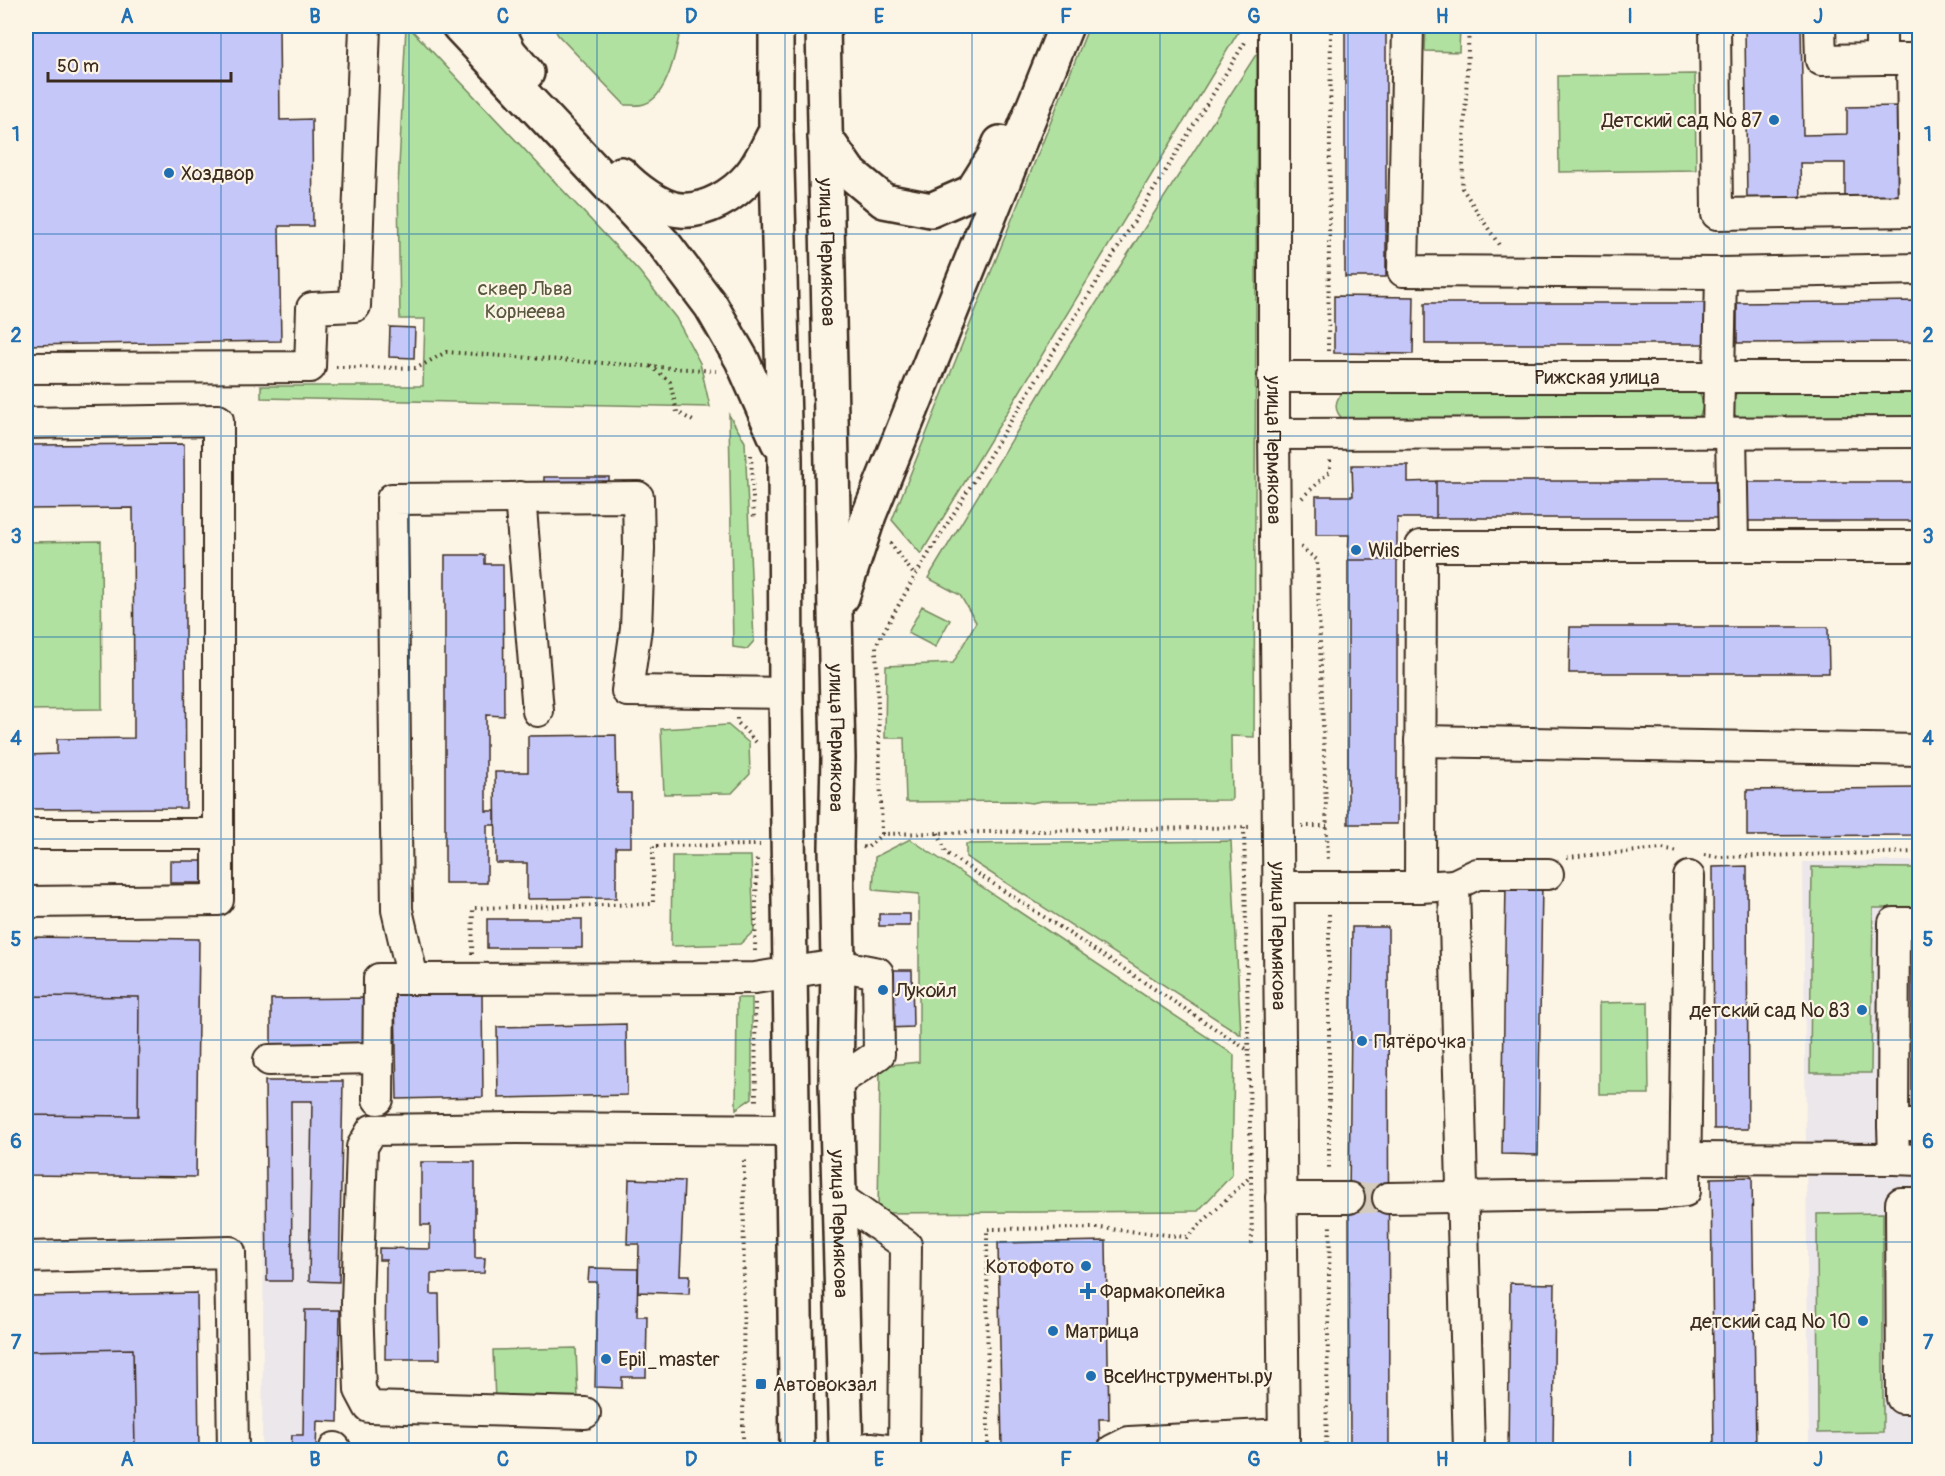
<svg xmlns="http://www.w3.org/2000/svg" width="1945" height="1476" viewBox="0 0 1945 1476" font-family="Pangolin,sans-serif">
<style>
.built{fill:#ece7eb}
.green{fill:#b1e1a0;stroke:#76865f;stroke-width:1.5}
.building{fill:#c6c7f9;stroke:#3b2a1e;stroke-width:1.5}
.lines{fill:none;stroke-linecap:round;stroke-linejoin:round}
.minor-tunnel{stroke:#d5ccbd;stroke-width:30;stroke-dasharray:30 15;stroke-linecap:butt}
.minor-casing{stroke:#3b2a1e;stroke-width:34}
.major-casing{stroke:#3b2a1e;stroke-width:38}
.path{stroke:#3b2a1e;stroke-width:4;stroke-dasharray:1.5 4.5;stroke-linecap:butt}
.minor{stroke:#fcf5e5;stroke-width:30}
.major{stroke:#fcf5e5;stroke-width:33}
.grid{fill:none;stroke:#1f6fb2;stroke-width:1.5;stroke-opacity:0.55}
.poi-dot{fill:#1f6fb2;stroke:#fcf5e5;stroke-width:2}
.labels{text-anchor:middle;stroke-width:4.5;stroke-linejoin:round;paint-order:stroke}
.poi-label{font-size:20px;fill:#3b2a1e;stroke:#fcf5e5;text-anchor:start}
.street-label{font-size:20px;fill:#3b2a1e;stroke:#fcf5e5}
.park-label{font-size:20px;fill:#58583e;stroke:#fcf5e5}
.neatline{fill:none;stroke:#1f6fb2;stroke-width:2}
.grid-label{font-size:20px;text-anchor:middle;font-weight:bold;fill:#1f6fb2}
</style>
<rect width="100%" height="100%" fill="#fcf5e5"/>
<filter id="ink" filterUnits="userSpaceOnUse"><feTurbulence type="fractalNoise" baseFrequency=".0167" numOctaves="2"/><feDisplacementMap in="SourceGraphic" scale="12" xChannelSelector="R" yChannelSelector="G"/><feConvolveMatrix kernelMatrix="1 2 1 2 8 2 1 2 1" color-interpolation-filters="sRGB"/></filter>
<g filter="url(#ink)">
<path class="built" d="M 1919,861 L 1919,1450 L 1809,1450 L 1803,862 Z
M 265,1081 L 343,1081 L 338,1422 L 317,1421 L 317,1450 L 262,1450 Z"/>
<path class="green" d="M 406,26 L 408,26 L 639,271 L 676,318 L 700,363 L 710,407 L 261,398 L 261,386 L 423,386 L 425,319 L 400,319 L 398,187 Z
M 553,26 L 681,26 C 677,47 668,98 644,104 C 639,106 631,105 625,105 L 558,35 Z
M 1089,26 L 1242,26 L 921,554 L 892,520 Z
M 1426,26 L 1460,26 L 1459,52 L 1425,51 Z
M 1257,53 L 1254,737 L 1231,736 L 1232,800 L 1041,801 L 1032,803 L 1017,801 L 906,802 L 904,738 L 885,738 L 886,666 L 953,663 L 976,622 L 960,595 L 928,578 L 1070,344 Z
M 1695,74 L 1696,170 L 1559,172 L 1558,76 Z
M 1919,388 L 1919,421 L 1740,420 L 1731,411 C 1732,401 1732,395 1741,390 Z
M 1346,390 L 1694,390 L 1700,394 L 1704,406 L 1699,417 L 1694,421 L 1345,421 C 1333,412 1333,399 1346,390 Z
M 729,415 L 745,442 L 754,641 L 747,649 L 733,647 Z
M 101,541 L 102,709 L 26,710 L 26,542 Z
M 922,606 L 950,620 L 935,647 L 908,633 Z
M 728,725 L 749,743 L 750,774 L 732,793 L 664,794 L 661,729 Z
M 910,839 L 1234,1055 L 1232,1175 L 1198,1211 L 878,1213 L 880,1066 L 919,1062 L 919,894 L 873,890 L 875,857 Z
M 1231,841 L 1241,1035 L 966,857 L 966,844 Z
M 672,856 L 751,856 L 754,931 L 740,944 L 671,946 Z
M 1812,867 L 1919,868 L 1919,908 L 1873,908 L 1871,1073 L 1810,1073 Z
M 737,998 L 752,998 L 752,1098 L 736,1109 Z
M 1648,1002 L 1649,1094 L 1599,1094 L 1599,1003 Z
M 1883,1213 L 1883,1432 L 1818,1433 L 1817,1214 Z
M 576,1348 L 578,1400 L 495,1402 L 493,1350 Z"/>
<path class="building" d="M 26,26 L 279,26 L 280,120 L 312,119 L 313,226 L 279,226 L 281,341 L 26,345 Z
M 1345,26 L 1386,26 L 1386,277 L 1345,277 Z
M 1745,26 L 1801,26 L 1803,135 L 1847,134 L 1847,107 L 1898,106 L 1899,207 L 1845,208 L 1845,163 L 1800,163 L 1801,201 L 1747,202 Z
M 1334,296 L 1414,297 L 1413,354 L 1334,353 Z
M 1920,301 L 1920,342 L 1737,343 L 1737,303 Z
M 1425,303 L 1714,303 L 1714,344 L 1425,344 Z
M 390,327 L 415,328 L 414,358 L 389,357 Z
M 184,444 L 186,808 L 26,809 L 26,755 L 57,754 L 57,739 L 134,738 L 134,718 L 133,508 L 26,509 L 26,445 Z
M 1352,465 L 1408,465 L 1408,482 L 1436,481 L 1436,518 L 1397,518 L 1397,560 L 1348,560 L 1349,535 L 1316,535 L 1316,496 L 1353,496 Z
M 544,477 L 609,477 L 609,511 L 544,511 Z
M 1436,481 L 1724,481 L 1724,518 L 1436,518 Z
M 1740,482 L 1920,482 L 1920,521 L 1740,521 Z
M 445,555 L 485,555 L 485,564 L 503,564 L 504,716 L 486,715 L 486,811 L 495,811 L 495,825 L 487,825 L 487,883 L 445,883 Z
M 1348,560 L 1397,560 L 1397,824 L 1348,824 Z
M 1570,627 L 1828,627 L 1829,673 L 1569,673 Z
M 616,735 L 617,793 L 631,793 L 631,847 L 616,847 L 616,898 L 527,899 L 527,863 L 496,863 L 495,772 L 528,772 L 528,736 Z
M 1917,788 L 1920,788 L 1920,835 L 1747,836 L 1747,790 Z
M 170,861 L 212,861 L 211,883 L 170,883 Z
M 1747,866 L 1748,1129 L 1714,1129 L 1713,867 Z
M 1506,882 L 1542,883 L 1538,1155 L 1502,1154 Z
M 879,914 L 910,914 L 910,926 L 879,926 Z
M 487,919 L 582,919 L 582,948 L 487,948 Z
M 1352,927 L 1388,927 L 1389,1448 L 1350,1448 L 1349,1198 Z
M 1912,934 L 1920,934 L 1920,1109 L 1912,1109 Z
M 26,937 L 199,939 L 196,1177 L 26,1175 Z
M 26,937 L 199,939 L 196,1177 L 26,1175 L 26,1115 L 138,1116 L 139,997 L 26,996 Z
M 26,937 L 199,939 L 196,1177 L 26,1175 Z
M 886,970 L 912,970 L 913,1027 L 887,1028 Z
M 482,993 L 483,1097 L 397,1099 L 395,995 Z
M 368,998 L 369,1051 L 271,1051 L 271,999 Z
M 626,1024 L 627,1095 L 498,1098 L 497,1027 Z
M 265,1081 L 343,1081 L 339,1282 L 309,1281 L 312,1101 L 291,1101 L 292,1281 L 267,1281 Z
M 421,1162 L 475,1162 L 475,1258 L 485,1258 L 484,1273 L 431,1274 L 431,1294 L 439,1294 L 440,1359 L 385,1359 L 386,1260 L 379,1260 L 379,1248 L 430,1249 L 430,1225 L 421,1225 Z
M 1752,1177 L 1756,1450 L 1714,1450 L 1711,1178 Z
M 629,1179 L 684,1181 L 680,1275 L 690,1275 L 689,1294 L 638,1292 L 639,1244 L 627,1244 Z
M 1912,1212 L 1920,1212 L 1920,1386 L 1912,1386 Z
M 1106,1241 L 1109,1419 L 1099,1419 L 1100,1447 L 1002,1449 L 998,1243 Z
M 589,1268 L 638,1269 L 637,1316 L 647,1316 L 646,1377 L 622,1377 L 622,1388 L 595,1387 L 597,1282 L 588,1282 Z
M 1510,1283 L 1555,1284 L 1553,1450 L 1508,1450 Z
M 197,1293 L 199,1450 L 135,1450 L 133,1349 L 26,1351 L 26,1296 Z
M 305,1310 L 340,1310 L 338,1422 L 317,1421 L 316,1450 L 291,1450 L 292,1435 L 303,1435 Z
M 133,1349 L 135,1450 L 26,1450 L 26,1351 Z"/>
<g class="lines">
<path class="minor-tunnel" d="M 1349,1198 L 1388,1198"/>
<g class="minor-casing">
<g id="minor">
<path id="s1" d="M 1274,26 L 1274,434 L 1284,1450"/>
<path d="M 1408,26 L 1403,271 L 1721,273 L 1920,269"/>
<path d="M 1715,26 L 1717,214 L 1914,211 L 1912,59 L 1881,59 L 1881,26"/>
<path d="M 1820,26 L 1821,60 L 1881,59"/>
<path d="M 26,368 L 310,367 L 312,308 L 355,306 L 365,26"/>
<path id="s2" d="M 1273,377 L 1920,377"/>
<path d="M 26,423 L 218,420 L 218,900 L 26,902"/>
<path d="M 1718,433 L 1721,273"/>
<path d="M 1731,433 L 1733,545"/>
<path d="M 1274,434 L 1920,432"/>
<path d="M 520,497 L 538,711"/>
<path d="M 786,693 L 627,691 L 636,628 L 639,548 L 638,497 L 392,499 L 397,910 L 413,979 L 755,978 L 838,965 L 878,973 L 879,1054 L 836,1083"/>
<path d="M 1420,741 L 1920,750"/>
<path d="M 26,834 L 217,834"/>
<path d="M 1454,885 L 1477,874 L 1548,874"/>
<path d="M 1278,887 L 1420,887 L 1421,546 L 1920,546"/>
<path d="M 1420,887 L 1454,885 L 1469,1450"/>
<path d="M 1920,923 L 1894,923 L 1893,1125 L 1920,1125"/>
<path d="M 269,1060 L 378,1058"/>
<path d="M 378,1099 L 379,979 L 413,979"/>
<path d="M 1686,1158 L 1894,1159 L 1893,1125"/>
<path d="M 1894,1159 L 1920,1160"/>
<path d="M 840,1198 L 906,1245 L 904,1450"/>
<path d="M 1281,1198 L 1349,1198"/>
<path d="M 1388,1198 L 1659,1194 L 1685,1191 L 1689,877"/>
<path d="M 1920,1203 L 1901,1203 L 1902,1398 L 1920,1398"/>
<path d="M 26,1257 L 230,1252 L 233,1450"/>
<path d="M 585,1413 L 369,1407 L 360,1390 L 357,1303 L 362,1147 L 372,1130 L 515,1128 L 793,1130"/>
<path d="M 335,1448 L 335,1450"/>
<path d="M 847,1450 L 871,1448 L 888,1450"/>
<path d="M 1113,1450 L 1129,1442 L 1284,1434"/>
</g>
</g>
<g class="major-casing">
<g id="major">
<path d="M 459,26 L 665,245 L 711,306 L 742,360 L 778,442"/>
<path d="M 496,26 L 509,52 L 527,73"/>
<path d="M 776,26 L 776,131 L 785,458 L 786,693 L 797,1450"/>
<path id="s3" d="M 823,26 L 838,758 L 836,847 L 838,965 L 836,1083 L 846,1450"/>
<path d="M 825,137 L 849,172 L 884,201 L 931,210 L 972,192 L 994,157 L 1000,143"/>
<path d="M 621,174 C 634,188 661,209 681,210 C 706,212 734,195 750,176 C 761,163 768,145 776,131"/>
<path d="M 842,597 L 869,515 L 1066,26"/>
</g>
</g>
<path class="path" d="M 1469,26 L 1462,188 L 1499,245
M 1328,351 L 1331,26
M 651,366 L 670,382 L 677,412 L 695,422
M 336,367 L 417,368 L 446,352 L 716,371
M 751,455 L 754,520
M 1302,498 L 1330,471 L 1330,460
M 890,543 L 915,576
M 1301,547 L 1317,560 L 1328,862
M 737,718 L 737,722 L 758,744
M 1302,826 L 1327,826
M 1244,827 L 1251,1176
M 938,833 L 946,853 L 1248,1050
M 882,834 L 876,645 L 915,576 L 1247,39
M 863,847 L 867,848 L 882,834 L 1253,827
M 1704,855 L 1719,857 L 1920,852
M 1567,857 L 1662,849 L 1679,852
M 1329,914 L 1329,1171
M 755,951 L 757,856
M 472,954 L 473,908 L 653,904 L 653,846 L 760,845
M 755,1003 L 756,1104
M 743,1450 L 744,1156
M 988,1450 L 987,1229 L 1100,1228 L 1187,1237 L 1251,1176 L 1252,1246
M 1326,1450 L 1330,1223"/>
<use href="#minor" class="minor"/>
<use href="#major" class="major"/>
</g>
</g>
<path class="grid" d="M 221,26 L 221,1450M 409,26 L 409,1450M 597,26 L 597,1450M 785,26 L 785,1450M 972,26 L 972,1450M 1160,26 L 1160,1450M 1348,26 L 1348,1450M 1536,26 L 1536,1450M 1724,26 L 1724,1450M 26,234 L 1920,234M 26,436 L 1920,436M 26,637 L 1920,637M 26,839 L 1920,839M 26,1040 L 1920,1040M 26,1242 L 1920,1242"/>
<g class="poi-dot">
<circle cx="1774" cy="120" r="6"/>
<circle cx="169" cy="173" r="6"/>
<circle cx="1356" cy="550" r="6"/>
<circle cx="883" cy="990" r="6"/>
<circle cx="1862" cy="1010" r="6"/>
<circle cx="1362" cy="1041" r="6"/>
<circle cx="1086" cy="1266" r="6"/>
<path d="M1085 1282h6v6h6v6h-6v6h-6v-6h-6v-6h6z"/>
<circle cx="1863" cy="1321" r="6"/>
<circle cx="1053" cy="1331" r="6"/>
<circle cx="606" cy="1359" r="6"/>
<circle cx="1091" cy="1376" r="6"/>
<rect x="755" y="1378" width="12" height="12" rx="3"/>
</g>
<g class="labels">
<g class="poi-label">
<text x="1762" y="127" text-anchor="end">Детский сад № 87</text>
<text x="181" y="180">Хоздвор</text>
<text x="1368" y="557">Wildberries</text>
<text x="895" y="997">Лукойл</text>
<text x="1850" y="1017" text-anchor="end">детский сад № 83</text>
<text x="1374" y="1048">Пятёрочка</text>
<text x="1074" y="1273" text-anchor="end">Котофото</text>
<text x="1100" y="1298">Фармакопейка</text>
<text x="1851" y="1328" text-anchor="end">детский сад № 10</text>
<text x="1065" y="1338">Матрица</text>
<text x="618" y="1366">Epil_master</text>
<text x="1103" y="1383">ВсеИнструменты.ру</text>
<text x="773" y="1391">Автовокзал</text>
</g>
<g class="street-label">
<text dy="7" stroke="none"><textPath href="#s3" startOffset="226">улица Пермякова</textPath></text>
<text dy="7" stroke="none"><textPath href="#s2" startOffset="324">Рижская улица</textPath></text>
<text dy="7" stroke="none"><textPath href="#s1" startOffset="424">улица Пермякова</textPath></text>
<text dy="7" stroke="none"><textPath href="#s3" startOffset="712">улица Пермякова</textPath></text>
<text dy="7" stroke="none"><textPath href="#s1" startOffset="910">улица Пермякова</textPath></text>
<text dy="7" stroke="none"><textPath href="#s3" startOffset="1198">улица Пермякова</textPath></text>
</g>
<g class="park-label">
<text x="525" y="295">сквер Льва<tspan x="525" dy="23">Корнеева</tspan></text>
</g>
</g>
<rect width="1945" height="1476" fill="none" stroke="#fcf5e5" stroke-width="66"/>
<path d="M48 72v9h183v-9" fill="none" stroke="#3b2a1e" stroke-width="3"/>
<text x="57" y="72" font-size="18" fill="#3b2a1e" stroke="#fcf5e5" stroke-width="4.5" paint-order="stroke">50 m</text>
<rect x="33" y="33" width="1879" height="1410" class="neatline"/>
<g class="grid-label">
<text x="127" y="23">A</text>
<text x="315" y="23">B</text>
<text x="503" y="23">C</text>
<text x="691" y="23">D</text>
<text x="879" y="23">E</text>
<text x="1066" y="23">F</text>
<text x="1254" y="23">G</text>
<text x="1442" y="23">H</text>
<text x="1630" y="23">I</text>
<text x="1818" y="23">J</text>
<text x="16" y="141">1</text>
<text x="1928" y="141">1</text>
<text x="16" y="342">2</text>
<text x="1928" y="342">2</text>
<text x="16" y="543">3</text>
<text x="1928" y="543">3</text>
<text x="16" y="745">4</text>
<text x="1928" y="745">4</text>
<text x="16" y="946">5</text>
<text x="1928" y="946">5</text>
<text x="16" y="1148">6</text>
<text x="1928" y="1148">6</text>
<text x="16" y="1349">7</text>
<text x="1928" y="1349">7</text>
<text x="127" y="1466">A</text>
<text x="315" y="1466">B</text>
<text x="503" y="1466">C</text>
<text x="691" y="1466">D</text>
<text x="879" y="1466">E</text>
<text x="1066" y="1466">F</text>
<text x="1254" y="1466">G</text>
<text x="1442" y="1466">H</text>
<text x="1630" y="1466">I</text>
<text x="1818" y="1466">J</text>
</g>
</svg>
